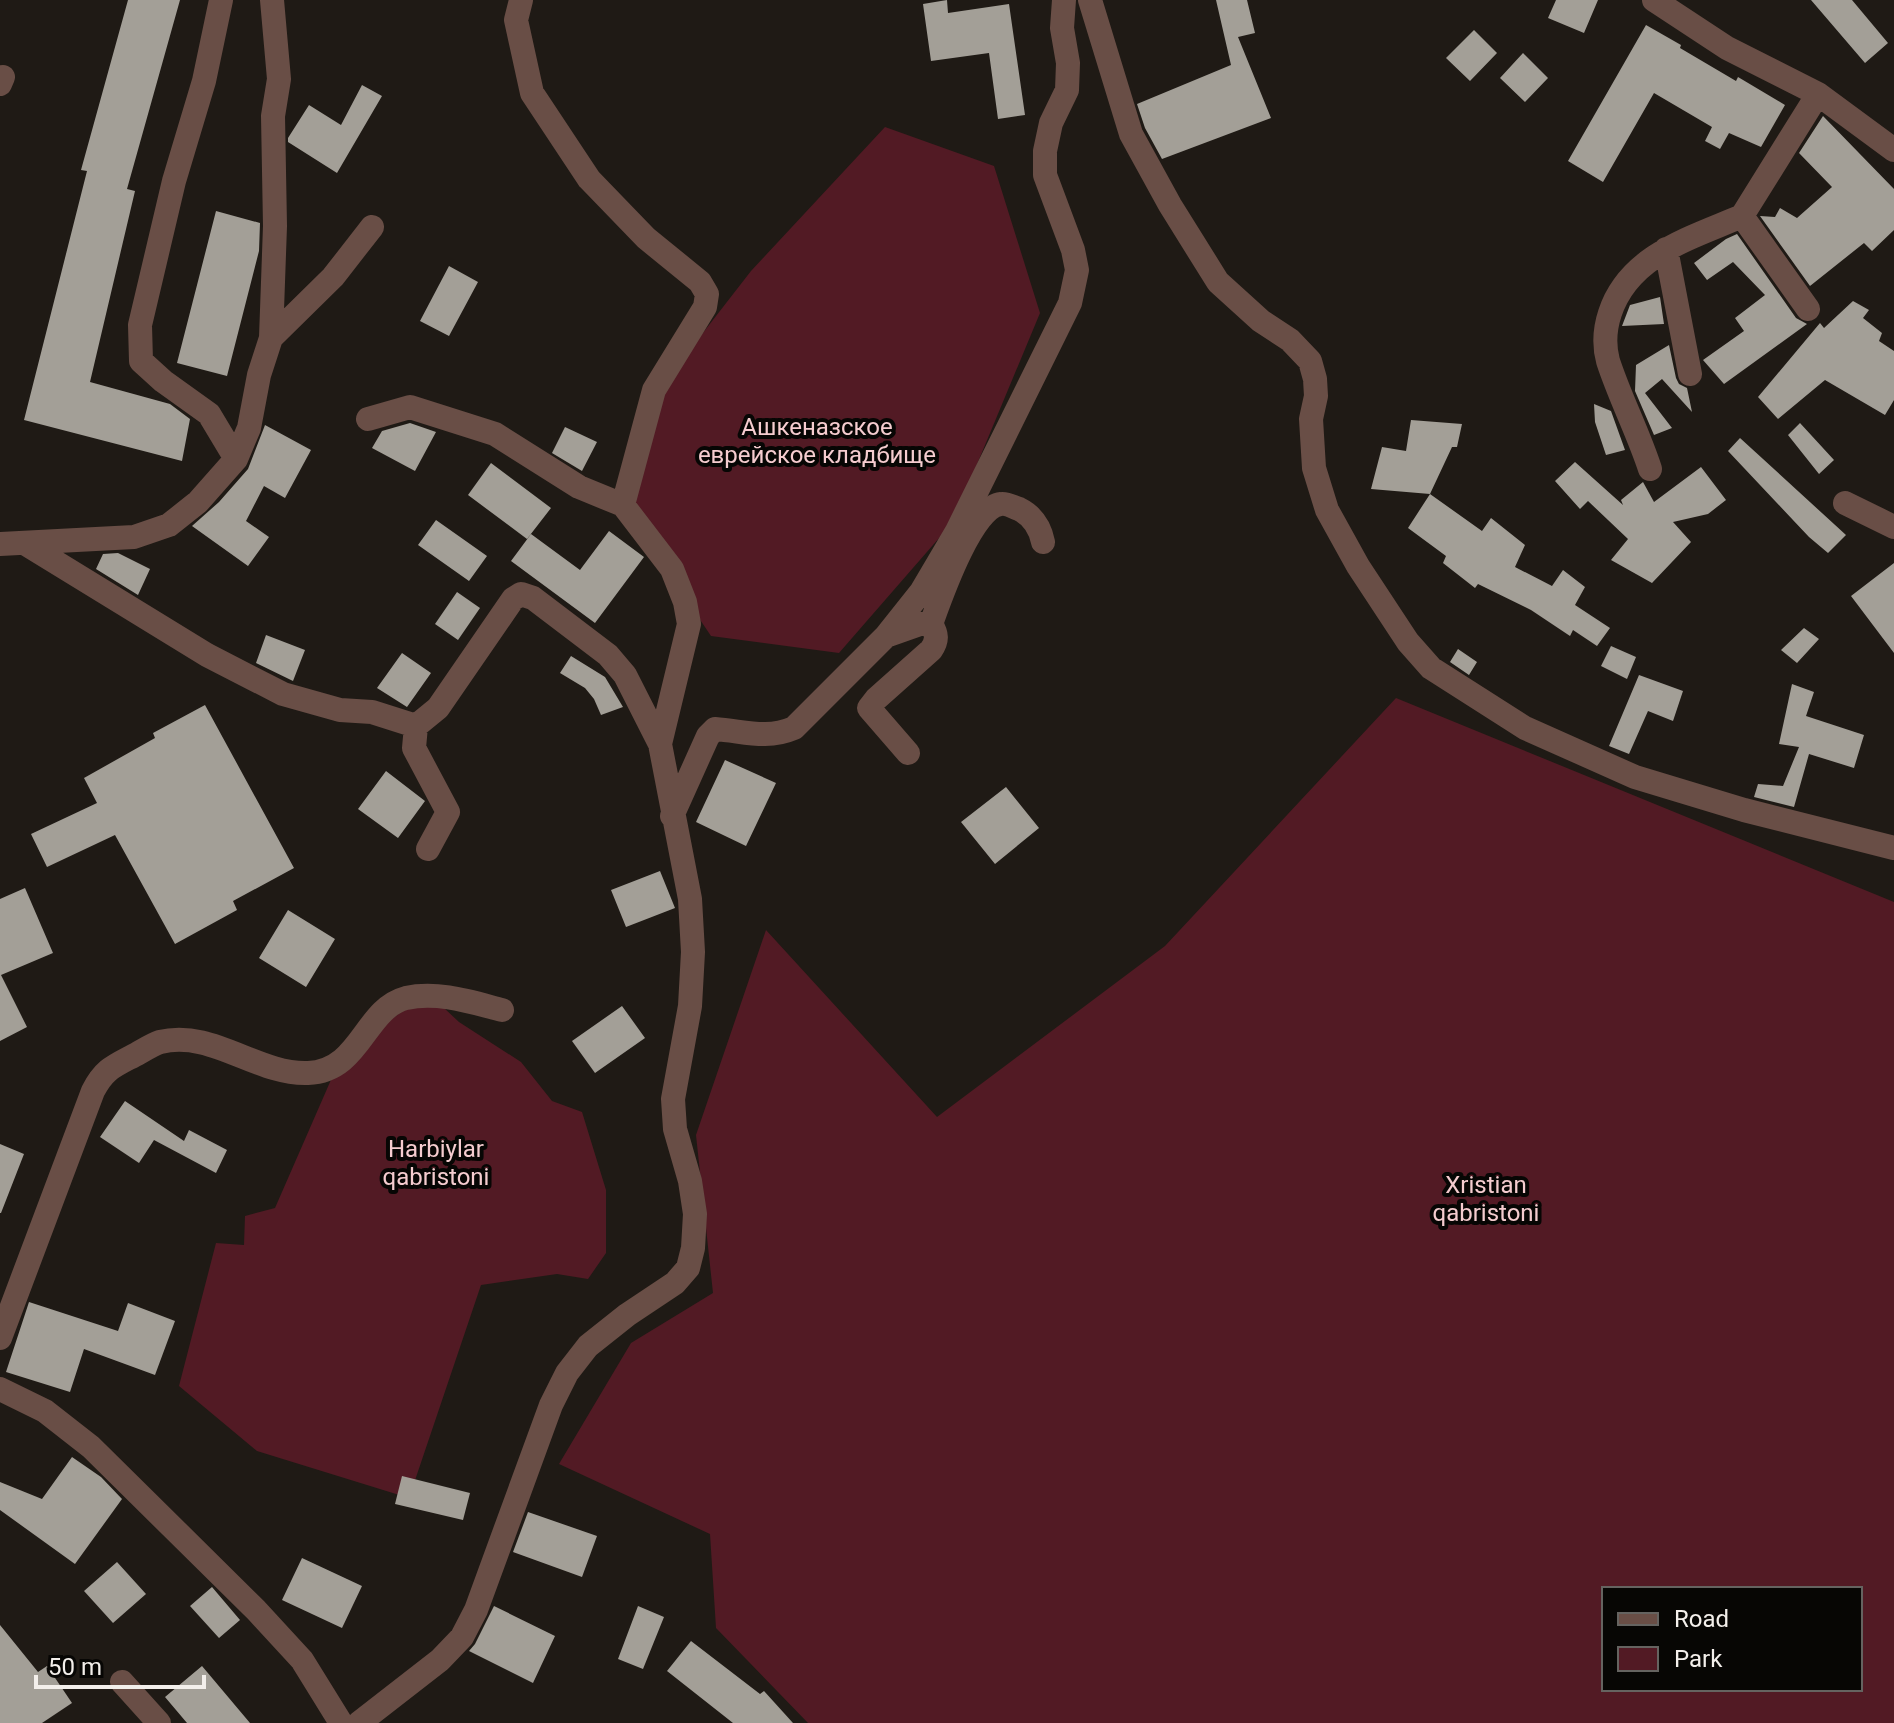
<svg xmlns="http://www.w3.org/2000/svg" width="1894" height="1723" viewBox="0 0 1894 1723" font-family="Roboto,sans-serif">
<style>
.green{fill:#521a24;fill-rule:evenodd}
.building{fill:#a39f97}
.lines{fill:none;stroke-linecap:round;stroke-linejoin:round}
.minor{stroke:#694e46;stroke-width:24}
.labels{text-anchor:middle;stroke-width:8;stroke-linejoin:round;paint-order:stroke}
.park-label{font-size:24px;fill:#f5cccf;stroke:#070604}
</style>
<rect width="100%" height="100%" fill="#1f1a15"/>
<path class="green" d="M 885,127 L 994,166 L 1040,313 L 953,522 L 839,653 L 711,636 L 625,508 L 650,401 L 751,271 Z
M 1396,698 L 1894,902 L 1894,1723 L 808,1723 L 716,1628 L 710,1534 L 559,1464 L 631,1343 L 713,1293 L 696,1135 L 766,930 L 937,1117 L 1165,946 ZM 1604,1589 L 1860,1589 L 1860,1689 L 1604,1689 Z
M 429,994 L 459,1022 L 521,1062 L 552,1101 L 582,1112 L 606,1190 L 606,1253 L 588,1279 L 557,1274 L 481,1285 L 409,1498 L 257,1451 L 179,1386 L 216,1243 L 244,1245 L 245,1216 L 275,1208 L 344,1050 Z"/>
<path class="building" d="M 128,0 L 180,0 L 127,189 L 135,191 L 90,382 L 170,404 L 190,419 L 182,461 L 24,420 L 87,171 L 81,170 Z
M 947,0 L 948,13 L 1009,4 L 1025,115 L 998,119 L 989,53 L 931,61 L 923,4 Z
M 1216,0 L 1247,0 L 1255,33 L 1238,37 L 1271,118 L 1162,159 L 1145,128 L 1137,104 L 1231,65 Z
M 1556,0 L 1598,0 L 1584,33 L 1548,18 Z
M 1811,0 L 1852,0 L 1888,43 L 1865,63 Z
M 1646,25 L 1681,45 L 1680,48 L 1736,81 L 1738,77 L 1785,105 L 1761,147 L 1729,133 L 1720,149 L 1705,141 L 1712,127 L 1654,93 L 1603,182 L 1568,161 Z
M 1474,30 L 1497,53 L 1470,81 L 1446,58 Z
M 1523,53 L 1548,78 L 1525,102 L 1500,78 Z
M 362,85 L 382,96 L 337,173 L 288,142 L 288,138 L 309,105 L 341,125 Z
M 1823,116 L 1894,189 L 1894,230 L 1872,251 L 1864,243 L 1810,286 L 1760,216 L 1775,217 L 1780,208 L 1797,218 L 1832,187 L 1799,153 Z
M 216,211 L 260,223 L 259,251 L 227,376 L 177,363 Z
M 1737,234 L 1796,318 L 1807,324 L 1724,384 L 1703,360 L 1744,331 L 1735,318 L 1765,295 L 1733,262 L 1707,280 L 1694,263 L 1726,239 Z
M 449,266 L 478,282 L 449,336 L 420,321 Z
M 1660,297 L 1664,324 L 1622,326 L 1630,305 Z
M 1853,301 L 1869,310 L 1863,318 L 1882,333 L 1879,341 L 1894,351 L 1894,400 L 1885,415 L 1825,380 L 1778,419 L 1758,397 L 1820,323 L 1824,328 Z
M 1669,345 L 1676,378 L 1679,384 L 1687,388 L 1692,412 L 1662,379 L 1645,393 L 1672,428 L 1654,435 L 1635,391 L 1636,365 Z
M 1594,404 L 1611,411 L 1625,450 L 1606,455 L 1595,422 Z
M 1411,420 L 1462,424 L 1457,447 L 1452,447 L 1430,494 L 1371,489 L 1382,447 L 1406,451 Z
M 410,423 L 436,432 L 415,471 L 372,448 L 382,431 Z
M 1800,423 L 1834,460 L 1819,474 L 1788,435 Z
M 265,425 L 311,450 L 285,498 L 264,486 L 246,521 L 269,537 L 248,566 L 192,526 L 219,502 L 248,469 Z
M 565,427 L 597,442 L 582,471 L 552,453 Z
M 1740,438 L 1846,535 L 1828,553 L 1809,537 L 1728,451 Z
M 1575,462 L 1623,505 L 1621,500 L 1643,482 L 1654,502 L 1701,467 L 1726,500 L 1708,514 L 1673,522 L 1691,542 L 1652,583 L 1611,560 L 1628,539 L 1588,501 L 1580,509 L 1555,481 Z
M 491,463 L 551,508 L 527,539 L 468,495 Z
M 1430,494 L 1482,531 L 1491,518 L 1525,545 L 1515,567 L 1552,586 L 1563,570 L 1585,587 L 1575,605 L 1610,628 L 1597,646 L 1573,630 L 1570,636 L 1531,610 L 1478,584 L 1475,588 L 1443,563 L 1446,556 L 1408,528 Z
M 436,520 L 487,556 L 469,581 L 418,545 Z
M 609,531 L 644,557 L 595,623 L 511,561 L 531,534 L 580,570 Z
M 118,553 L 150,569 L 138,595 L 96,569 L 103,554 Z
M 1894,563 L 1894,653 L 1851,596 Z
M 457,592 L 480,608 L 458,640 L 435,624 Z
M 1804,628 L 1819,639 L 1797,663 L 1781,650 Z
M 266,635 L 305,650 L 293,681 L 256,663 Z
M 1611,646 L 1636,657 L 1627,679 L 1601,666 Z
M 1458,649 L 1477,662 L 1469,675 L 1450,662 Z
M 402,653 L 431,673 L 407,707 L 377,688 Z
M 571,656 L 605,677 L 623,707 L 601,715 L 594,699 L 585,688 L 560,673 Z
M 1639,675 L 1683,691 L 1673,721 L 1648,711 L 1629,754 L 1609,746 Z
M 1792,684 L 1814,692 L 1806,716 L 1864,735 L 1854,768 L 1809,754 L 1794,807 L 1754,797 L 1758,784 L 1783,786 L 1799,747 L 1779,744 Z
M 205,705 L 294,868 L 233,901 L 237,910 L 175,944 L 115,835 L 47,867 L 31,834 L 97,803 L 84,778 L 155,738 L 153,733 Z
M 725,760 L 776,783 L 746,846 L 696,822 Z
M 386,771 L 425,801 L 398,838 L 358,809 Z
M 1006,787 L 1039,828 L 995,864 L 961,822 Z
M 660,871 L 675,908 L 626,927 L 611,890 Z
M 25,888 L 53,953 L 1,975 L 27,1027 L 0,1041 L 0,899 Z
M 288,910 L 335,939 L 306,987 L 259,958 Z
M 622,1006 L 645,1038 L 595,1073 L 572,1041 Z
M 125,1101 L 184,1141 L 189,1130 L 227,1150 L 216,1173 L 154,1140 L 139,1163 L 100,1137 Z
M 0,1144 L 24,1154 L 1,1213 L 0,1213 Z
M 29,1302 L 118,1331 L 128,1303 L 175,1321 L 155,1375 L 84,1349 L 70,1392 L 6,1372 Z
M 72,1457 L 101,1477 L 122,1499 L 75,1564 L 0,1510 L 0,1482 L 42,1499 Z
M 402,1476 L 470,1493 L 463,1520 L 395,1504 Z
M 528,1512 L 597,1536 L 582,1577 L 513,1552 Z
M 302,1558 L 362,1586 L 342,1628 L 282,1600 Z
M 117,1562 L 146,1594 L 113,1623 L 84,1591 Z
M 212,1587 L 240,1620 L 219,1638 L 190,1606 Z
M 494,1606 L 555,1636 L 533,1683 L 469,1651 L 475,1644 Z
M 638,1606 L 664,1617 L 643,1669 L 618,1659 Z
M 0,1625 L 38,1672 L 47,1666 L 72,1703 L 42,1723 L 0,1723 Z
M 691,1641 L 760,1694 L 764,1691 L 793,1723 L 733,1723 L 667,1671 Z
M 202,1666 L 250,1723 L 187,1723 L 165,1697 Z"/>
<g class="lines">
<path class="minor" d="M 221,0 L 204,81 L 174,181 L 140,325 L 141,361 L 163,381 L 209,414 L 236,459
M 1090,0 L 1131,134 L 1170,205 L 1218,282 L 1261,321 L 1290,340 L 1310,361 L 1315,379 L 1316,396 L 1311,419 L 1314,468 L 1327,510 L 1358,566 L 1408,642 L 1431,668 L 1525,728 L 1635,777 L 1744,810 L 1894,848
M 1654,0 L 1727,48 L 1818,94 L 1894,150
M 0,84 L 3,77
M 1666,249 L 1690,374
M 1808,309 L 1742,216 L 1818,94
M 271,338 L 275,226 L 273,116 L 279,79 L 272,0
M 368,419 L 410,407 L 495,434 L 579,487 L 623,505
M 1650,469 C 1638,432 1620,398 1608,361 C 1604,346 1605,328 1610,313 C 1629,255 1691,238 1742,216
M 1845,503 L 1894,527
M 0,544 L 134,537 L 169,525 L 198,502 L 236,459 L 249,428 L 259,375 L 271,338 L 333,277 L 372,227
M 26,544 L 207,655 L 283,694 L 340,710 L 372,712 L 416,726 L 438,708 L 513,599 L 521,594 L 533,598 L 608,655 L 625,675 L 660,744
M 931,624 C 940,599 972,506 1001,504 C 1007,503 1013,507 1019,509 C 1033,516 1040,527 1043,542
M 886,636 L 920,624 L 931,624 C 937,634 938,640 931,650 L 876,699 L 869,708 L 908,753
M 416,726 L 414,748 L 448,812 L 428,849
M 672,816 L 708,736 L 715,729 C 744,731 766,740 794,728 L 886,636 L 921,592 L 957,531 L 1070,303 L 1077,270 L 1073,250 L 1045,175 L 1045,151 L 1051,123 L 1067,90 L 1068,63 L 1062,28 L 1064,0
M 0,1338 L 93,1091 C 104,1070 112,1067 133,1056 C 141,1052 151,1045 160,1042 C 212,1029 257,1075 308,1073 C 361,1071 364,1009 406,998 C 438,991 471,1002 502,1010
M 0,1389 L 45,1411 L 91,1447 L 256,1610 L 302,1660 L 341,1723
M 122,1682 L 159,1723
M 359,1723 L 440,1660 L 462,1637 L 476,1610 L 551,1405 L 567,1373 L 588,1346 L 627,1315 L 675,1283 L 688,1268 L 693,1248 L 695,1214 L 690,1181 L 675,1129 L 673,1099 L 690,1006 L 693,952 L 690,899 L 660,744 L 689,624 L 685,602 L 672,569 L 623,505 L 654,390 L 705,307 L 707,294 L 700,282 L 646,238 L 589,179 L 532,93 L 516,20 L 521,0"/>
</g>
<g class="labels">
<g class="park-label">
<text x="817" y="435">Ашкеназское<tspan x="817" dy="28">еврейское кладбище</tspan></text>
<text x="436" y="1157">Harbiylar<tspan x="436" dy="28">qabristoni</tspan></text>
<text x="1486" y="1193">Xristian<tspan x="1486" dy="28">qabristoni</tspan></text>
</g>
</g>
<rect x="1602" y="1587" width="260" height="104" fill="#070604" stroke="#656360" stroke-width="2"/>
<rect x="1618" y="1613" width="40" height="12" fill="#694e46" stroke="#656360" stroke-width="2"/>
<text x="1674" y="1627" font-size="24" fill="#f3efeb">Road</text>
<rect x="1618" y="1647" width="40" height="24" fill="#521a24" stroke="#656360" stroke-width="2"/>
<text x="1674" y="1667" font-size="24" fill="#f3efeb">Park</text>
<path d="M36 1675v12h168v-12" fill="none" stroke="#f3efeb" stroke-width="4"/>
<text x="48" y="1675" font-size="24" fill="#f3efeb" stroke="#070604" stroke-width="6" paint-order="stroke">50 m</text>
</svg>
